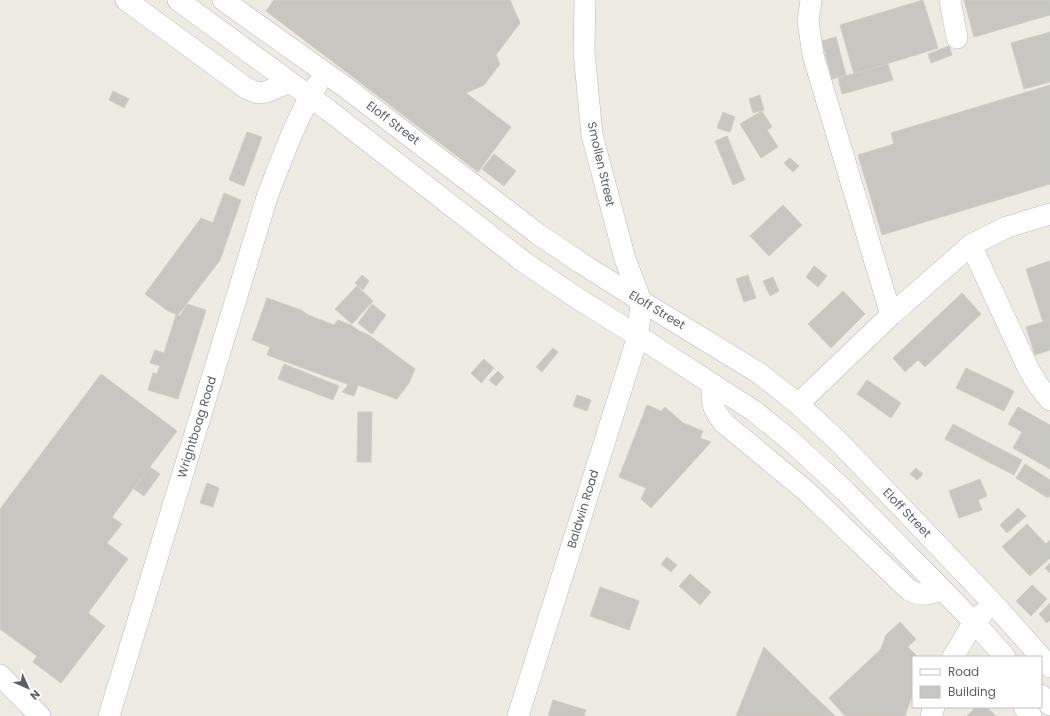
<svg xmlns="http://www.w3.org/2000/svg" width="1050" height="716" viewBox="0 0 1050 716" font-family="Poppins,sans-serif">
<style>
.building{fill:#c8c6c0;stroke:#d2cdc1}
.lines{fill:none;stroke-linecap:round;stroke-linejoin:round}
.minor-casing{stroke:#b5b9bd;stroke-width:22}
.minor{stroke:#fff;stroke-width:21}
.labels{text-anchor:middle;stroke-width:4;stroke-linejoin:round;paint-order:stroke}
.street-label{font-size:12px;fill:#5b5f63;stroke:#fff}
</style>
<rect width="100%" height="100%" fill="#eeebe3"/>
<path class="building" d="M 274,0 L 510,0 L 520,23 L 496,55 L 500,64 L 484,85 L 466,93 L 511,127 L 478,172 L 266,11 Z
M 923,0 L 938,48 L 854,74 L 840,25 Z
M 964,0 L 1050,0 L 1050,15 L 974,37 Z
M 1050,32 L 1050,82 L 1024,89 L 1011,43 Z
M 836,37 L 846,75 L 832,79 L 822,41 Z
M 949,46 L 952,55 L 931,63 L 928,54 Z
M 888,64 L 893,80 L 842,94 L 838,78 Z
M 1050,85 L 1050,184 L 882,235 L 858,155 L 894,144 L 891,133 Z
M 113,91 L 129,99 L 124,108 L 109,100 Z
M 760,95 L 764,110 L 753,113 L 749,99 Z
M 762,111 L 772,127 L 767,130 L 778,147 L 761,158 L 740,124 Z
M 723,112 L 735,117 L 730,132 L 717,128 Z
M 247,132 L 262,137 L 244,186 L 229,180 Z
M 727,136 L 745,180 L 733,185 L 715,141 Z
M 494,154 L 516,171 L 504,186 L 482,169 Z
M 790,158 L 799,166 L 793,172 L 784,163 Z
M 224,193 L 241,200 L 220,260 L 178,315 L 168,311 L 145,294 L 201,218 L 213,223 Z
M 783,205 L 802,225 L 769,256 L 750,236 Z
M 1050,261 L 1050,350 L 1035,355 L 1026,327 L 1043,322 L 1026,269 Z
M 814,266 L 827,276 L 818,287 L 806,277 Z
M 362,275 L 369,281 L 363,290 L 355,283 Z
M 748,275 L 756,298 L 744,302 L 736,279 Z
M 773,277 L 779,291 L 770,296 L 763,281 Z
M 357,286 L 373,301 L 352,324 L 335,309 Z
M 843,291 L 865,314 L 831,348 L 808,324 Z
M 962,293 L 981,314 L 925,367 L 918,360 L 905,372 L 893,358 Z
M 267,298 L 301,310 L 308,315 L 334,325 L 338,320 L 351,325 L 359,331 L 369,335 L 415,369 L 409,383 L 397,399 L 358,385 L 354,396 L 342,392 L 348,385 L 347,384 L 267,355 L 270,347 L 252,340 Z
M 187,304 L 206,310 L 178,399 L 148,390 L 153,373 L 157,374 L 160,366 L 150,363 L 155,350 L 164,353 L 176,315 L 180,316 Z
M 372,304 L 386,315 L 372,334 L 358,323 Z
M 553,348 L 558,352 L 542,372 L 536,367 Z
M 484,359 L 494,368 L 481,383 L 471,373 Z
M 284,364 L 339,386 L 333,400 L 278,379 Z
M 966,368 L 1014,391 L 1004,411 L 956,388 Z
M 498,371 L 504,377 L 496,386 L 489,380 Z
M 101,374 L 177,431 L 112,517 L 122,524 L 107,543 L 128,559 L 88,613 L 105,626 L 61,683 L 33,662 L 37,656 L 0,629 L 0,509 Z
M 867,380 L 901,403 L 891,418 L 857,394 Z
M 577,395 L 591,400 L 587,411 L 573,406 Z
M 647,405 L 661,411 L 665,407 L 683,423 L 703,431 L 700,438 L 711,442 L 651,508 L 641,499 L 646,488 L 619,477 Z
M 1018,407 L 1050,425 L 1050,469 L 1013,448 L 1022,432 L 1008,424 Z
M 358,412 L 372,412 L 371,462 L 357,462 Z
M 953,424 L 987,442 L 979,457 L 945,439 Z
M 987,442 L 1022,460 L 1014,475 L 979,457 Z
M 1025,464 L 1050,480 L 1050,495 L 1048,498 L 1016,478 Z
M 150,467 L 160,474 L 144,496 L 134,489 Z
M 916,468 L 923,474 L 917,480 L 910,474 Z
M 980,479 L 987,496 L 978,500 L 982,510 L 959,518 L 949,491 Z
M 207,483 L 219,488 L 213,507 L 200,503 Z
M 1018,508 L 1026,516 L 1007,533 L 1000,525 Z
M 1027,524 L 1046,544 L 1050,540 L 1050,558 L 1030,576 L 1002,547 Z
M 667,557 L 677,565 L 671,572 L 661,564 Z
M 1050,563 L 1050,573 L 1045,568 Z
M 690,574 L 711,592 L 700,605 L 679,586 Z
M 1032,585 L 1047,599 L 1031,616 L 1016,601 Z
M 600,587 L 639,601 L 629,630 L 590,616 Z
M 1050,603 L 1050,620 L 1047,623 L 1039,614 Z
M 900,622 L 916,639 L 908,647 L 918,657 L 913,657 L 913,693 L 905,716 L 845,716 L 829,698 L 881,649 L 886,635 Z
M 764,647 L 835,716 L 736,716 Z
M 553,700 L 586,710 L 584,716 L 548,716 Z
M 976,707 L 987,707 L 996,716 L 967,716 Z"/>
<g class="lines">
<g class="minor-casing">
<path id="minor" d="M 126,0 L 246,88 L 258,93 L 266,92 L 290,82
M 178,0 L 328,110 L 524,262 L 580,300 L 638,336 L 754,411 L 791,441 L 845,491 L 974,622 L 1005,657
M 223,0 L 345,87 L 538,234 L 581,263 L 641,301 L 759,373 L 798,404 L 840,443 L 993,603 L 1050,667
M 811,0 L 808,21 L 813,55 L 891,315
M 950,0 L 957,38
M 971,245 L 1029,370 L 1038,385 L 1050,400
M 712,384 C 712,403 711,408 725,424 L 805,490 L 909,590 C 923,597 928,594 942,590
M 798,404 L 891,315 L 971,245 L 1007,227 L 1050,214
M 953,657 L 974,622 L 983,613
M 0,675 L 40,716
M 1041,695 L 1050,705
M 1024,707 L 1031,716
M 109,716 L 268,194 C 282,159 297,116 317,85
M 518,716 L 638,336 L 641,301 L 625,259 L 592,135 L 584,52 L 585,0
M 931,716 L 934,707"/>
</g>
<use href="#minor" class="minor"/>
</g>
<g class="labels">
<g class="street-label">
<text transform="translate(393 123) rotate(37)" y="4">Eloff Street</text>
<text transform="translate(601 164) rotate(77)" y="4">Smollen Street</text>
<text transform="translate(657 310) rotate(31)" y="4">Eloff Street</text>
<text transform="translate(197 427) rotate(-73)" y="4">Wrightboag Road</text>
<text transform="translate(583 509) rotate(-73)" y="4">Baldwin Road</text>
<text transform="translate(907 513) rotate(46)" y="4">Eloff Street</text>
</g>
</g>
<rect x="912" y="656" width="130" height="52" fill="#ffffff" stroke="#bdbfc1"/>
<rect x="920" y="669" width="20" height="6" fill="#ffffff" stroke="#bdbfc1"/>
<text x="948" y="676" font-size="12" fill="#5b5f63">Road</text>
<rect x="920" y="686" width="20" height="12" fill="#c8c6c0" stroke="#bdbfc1"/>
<text x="948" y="696" font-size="12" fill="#5b5f63">Building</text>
<g transform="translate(28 688) rotate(135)" stroke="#ffffff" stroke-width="3" paint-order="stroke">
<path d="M0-3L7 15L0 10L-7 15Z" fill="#5b5f63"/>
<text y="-6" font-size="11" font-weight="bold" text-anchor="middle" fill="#5b5f63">N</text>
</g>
</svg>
